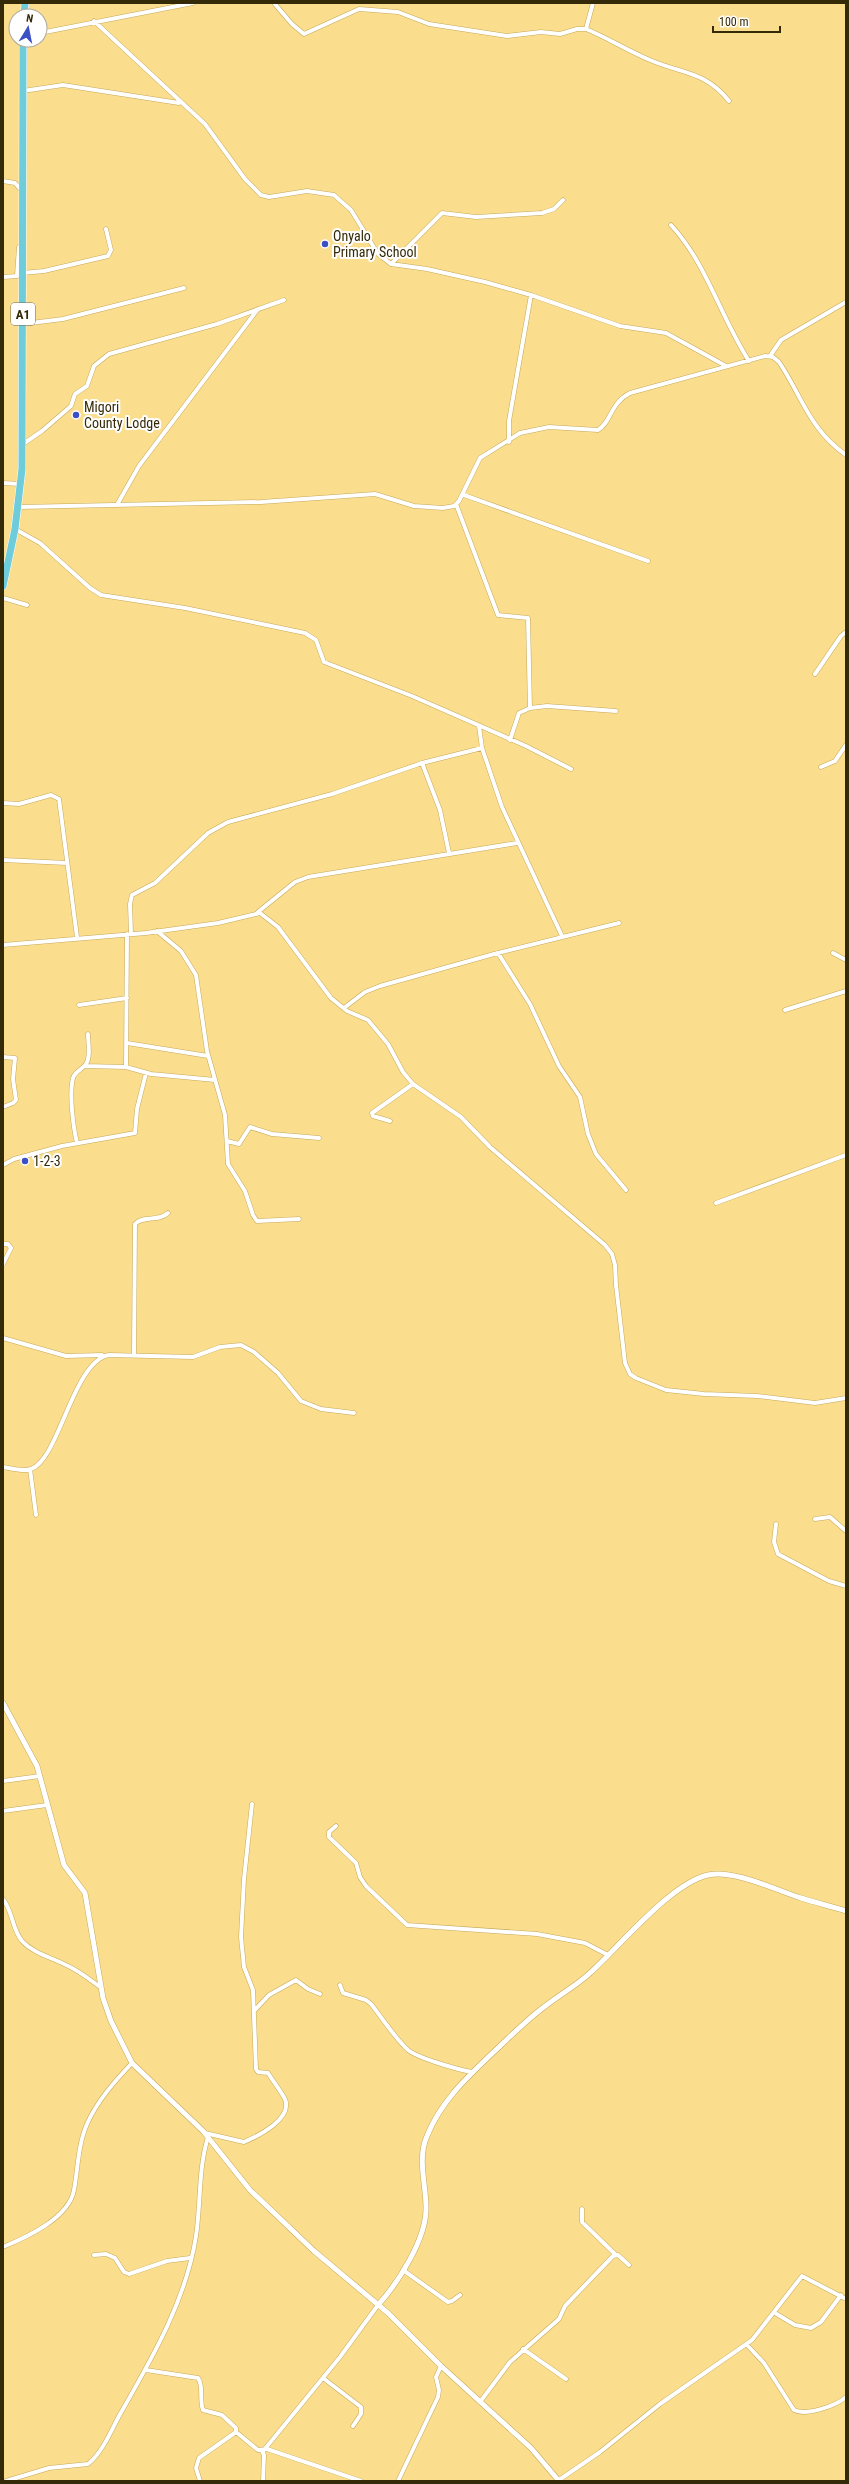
<svg xmlns="http://www.w3.org/2000/svg" width="849" height="2484" viewBox="0 0 849 2484" font-family="'Roboto Condensed',sans-serif">
<style>
.lines{fill:none;stroke-linecap:round;stroke-linejoin:round}
.minor-casing{stroke:#c5a95a;stroke-width:5}
.tertiary-casing{stroke:#c5a95a;stroke-width:6}
.trunk-casing{stroke:#fff;stroke-width:8}
.minor{stroke:#fff;stroke-width:4}
.tertiary{stroke:#fff;stroke-width:5}
.trunk{stroke:#6fccda;stroke-width:7}
.poi-dot{fill:#3b51c3;stroke:#fff;stroke-width:1.5}
.labels{text-anchor:middle;stroke-width:4;stroke-linejoin:round;paint-order:stroke}
.shield{fill:#fff;stroke:#726a51;stroke-width:1}
.shield-label{font-size:13px;font-weight:bold;fill:#352a07}
.poi-label{font-size:14px;fill:#352a07;stroke:#fff;text-anchor:start}
</style>
<rect width="100%" height="100%" fill="#fadd8d"/>
<g class="lines">
<g class="minor-casing">
<path id="minor" d="M 274,3 L 292,24 L 304,34 L 359,9 L 398,12 L 429,24 L 507,36 L 541,32 L 560,34 L 577,29 L 586,29 C 608,38 628,51 650,60 C 682,74 705,71 729,101
M 94,21 L 205,124 L 245,179 L 261,195 L 269,197 L 307,191 L 334,195 L 351,210 L 378,254 L 391,264 L 427,269 L 485,282 L 531,295 L 620,326 L 666,333 L 726,366
M 586,29 L 593,3
M 40,33 L 193,3
M 23,91 L 63,85 L 179,103
M 3,181 L 15,183 L 22,191
M 671,225 C 707,264 720,316 749,361
M 391,264 L 442,213 L 476,217 L 542,213 L 554,209 L 563,200
M 22,273 L 44,271 L 108,256 L 111,250 L 106,229
M 3,277 L 17,276 L 19,247
M 23,324 L 63,319 L 184,288
M 770,356 L 781,340 L 846,302
M 509,442 L 509,421 L 531,295
M 23,444 L 42,431 L 71,406 L 75,394 L 87,386 L 94,366 L 109,354 L 217,324 L 284,300
M 3,483 L 20,484
M 464,495 L 648,561
M 118,503 L 139,466 L 258,309
M 456,504 L 498,615 L 528,618 L 530,708 L 519,713 L 510,740
M 19,507 L 261,502 L 375,494 L 414,506 L 443,508 L 454,506 L 459,501 L 480,458 L 520,433 L 549,427 L 598,430 C 611,423 610,403 630,393 L 765,356 L 773,357 L 779,362 C 802,396 809,429 846,455
M 15,529 L 40,543 L 90,588 L 101,595 L 185,608 L 305,633 L 316,640 L 324,662 L 412,696 L 526,746 L 571,769
M 3,598 L 27,605
M 815,674 L 841,636 L 846,632
M 530,708 L 547,706 L 616,711
M 479,726 L 482,748 L 502,807 L 562,936
M 821,767 L 835,761 L 846,745
M 3,803 L 19,804 L 51,795 L 59,799 L 77,937
M 449,853 L 440,810 L 422,763 L 482,748
M 3,860 L 67,863
M 258,912 L 295,882 L 308,877 L 517,843
M 157,931 L 181,951 L 196,975 L 207,1051 L 225,1115 L 228,1164 L 245,1191 L 253,1215 L 257,1221 L 299,1219
M 131,933 L 130,904 L 132,895 L 155,883 L 208,833 L 228,822 L 332,794 L 422,763
M 3,945 L 146,933 L 218,923 L 260,913 L 278,927 L 331,998 L 347,1011 L 368,1020 L 388,1044 L 403,1072 L 413,1084 L 461,1117 L 490,1147 L 605,1245 L 612,1254 L 615,1265 L 616,1285 L 625,1363 L 630,1374 L 636,1378 L 666,1390 L 704,1394 L 757,1396 L 815,1403 L 846,1398
M 498,953 L 530,1004 L 559,1066 L 580,1097 L 588,1134 L 596,1154 L 626,1190
M 833,953 L 846,960
M 79,1005 L 127,998
M 344,1008 L 365,992 L 380,986 L 494,954 L 619,923
M 785,1010 L 846,991
M 127,1043 L 208,1056
M 3,1057 L 15,1058 L 13,1079 L 16,1100 L 13,1103 L 3,1107
M 85,1066 L 126,1067 L 151,1074 L 215,1080
M 126,1067 L 127,934
M 390,1121 L 373,1116 L 372,1113 L 413,1084
M 227,1141 L 239,1144 L 250,1127 L 272,1134 L 319,1138
M 77,1143 C 73,1126 69,1094 73,1078 C 75,1071 82,1070 86,1064 C 91,1057 88,1042 88,1034
M 3,1165 L 14,1159 L 62,1146 L 135,1133 L 137,1109 L 146,1073
M 716,1203 L 846,1155
M 3,1244 L 8,1244 L 11,1248 L 3,1264
M 3,1338 L 66,1356 L 102,1355
M 134,1354 L 135,1224 C 143,1215 159,1222 168,1213
M 3,1467 C 11,1468 23,1472 31,1469 C 59,1460 73,1361 109,1355 L 193,1357 L 220,1347 L 241,1345 L 254,1352 L 278,1373 L 301,1401 L 321,1409 L 354,1413
M 30,1469 L 36,1515
M 815,1519 L 830,1517 L 846,1531
M 776,1524 L 774,1542 L 778,1554 L 829,1581 L 846,1586
M 3,1781 L 40,1776
M 3,1811 L 47,1805
M 336,1826 L 329,1832 L 329,1837 L 356,1863 L 360,1877 L 366,1886 L 407,1925 L 537,1934 L 585,1943 L 608,1955
M 3,1899 C 13,1912 12,1929 22,1941 C 34,1954 51,1957 66,1965 C 78,1970 89,1979 100,1987
M 340,1985 L 343,1993 L 366,2000 L 371,2004 C 383,2019 394,2037 408,2050 C 418,2058 459,2070 472,2072
M 254,2011 L 269,1995 L 296,1980 L 308,1989 L 320,1994
M 205,2133 L 244,2142 C 258,2136 293,2119 285,2099 C 280,2090 273,2081 268,2073 L 258,2072 L 256,2069 L 253,1990 L 244,1967 L 241,1937 L 244,1879 L 252,1804
M 582,2209 L 582,2222 L 616,2255
M 3,2247 C 27,2237 69,2218 74,2190 C 78,2168 78,2145 87,2124 C 97,2101 115,2081 132,2063
M 94,2255 L 106,2254 L 115,2258 L 124,2272 L 129,2274 L 167,2261 L 190,2258
M 403,2270 L 448,2302 L 452,2301 L 460,2295
M 775,2313 L 795,2325 L 811,2328 L 821,2322 L 841,2295
M 747,2345 L 764,2363 L 794,2410 C 806,2416 836,2406 846,2397
M 523,2349 L 566,2379
M 146,2370 L 198,2378 C 204,2386 199,2400 203,2410 L 222,2415 L 236,2428 L 236,2432 L 199,2458 L 196,2468 L 200,2481
M 323,2378 L 361,2407 L 361,2414 L 353,2426
M 480,2402 L 510,2362 L 559,2319 L 565,2306 L 613,2256 L 618,2255 L 629,2265
M 236,2432 L 258,2450 L 267,2449 L 361,2481
M 264,2450 L 340,2357 L 378,2305
M 262,2451 L 264,2455 L 263,2481
M 559,2480 L 600,2452 L 660,2404 L 752,2340 L 802,2276 L 846,2299
M 6,2481 L 49,2468 L 88,2464 C 102,2453 111,2431 119,2416 C 151,2360 186,2301 196,2236 C 201,2203 198,2170 208,2137
M 398,2481 L 438,2397 L 439,2390 L 436,2377 L 441,2366"/>
</g>
<g class="tertiary-casing">
<path id="tertiary" d="M 3,1703 L 37,1766 L 64,1865 L 85,1893 L 103,1998 L 111,2021 L 132,2063 L 203,2131 L 250,2190 L 314,2251 L 388,2313 L 441,2366 L 531,2448 L 559,2481
M 378,2305 C 398,2283 427,2238 426,2207 C 426,2184 417,2159 427,2136 C 442,2098 473,2072 501,2045 C 515,2032 529,2018 544,2007 C 559,1995 576,1986 590,1973 C 619,1947 671,1883 708,1875 C 733,1869 776,1890 801,1898 C 816,1903 831,1906 846,1911"/>
</g>
<g class="trunk-casing">
<path id="trunk" d="M 24,16 L 25,3
M 3,586 L 15,529 L 22,469 L 23,40"/>
</g>
<use href="#minor" class="minor"/>
<use href="#tertiary" class="tertiary"/>
<use href="#trunk" class="trunk"/>
</g>
<g class="poi-dot">
<circle cx="325" cy="244" r="4"/>
<circle cx="76" cy="415" r="4"/>
<circle cx="25" cy="1161" r="4"/>
</g>
<g class="labels">
<rect class="shield" x="11" y="303" width="24" height="22" rx="3"/>
<g class="shield-label">
<text x="23" y="319">A1</text>
</g>
<g class="poi-label">
<text x="333" y="241">Onyalo<tspan x="333" dy="16">Primary School</tspan></text>
<text x="84" y="412">Migori<tspan x="84" dy="16">County Lodge</tspan></text>
<text x="33" y="1166">1-2-3</text>
</g>
</g>
<rect width="849" height="2484" fill="none" stroke="#352a07" stroke-width="8"/>
<g transform="translate(28 28) rotate(10)"><circle r="19" fill="#ffffff" stroke="#aeaa9c"/>
<path d="M0-3L7 15L0 10L-7 15Z" fill="#3b51c3"/>
<text y="-6" font-size="11" font-weight="bold" text-anchor="middle" fill="#352a07">N</text>
</g>
<path d="M713 26v6h67v-6" fill="none" stroke="#352a07" stroke-width="2"/>
<text x="719" y="26" font-size="12" fill="#352a07" stroke="#ffffff" stroke-width="3" paint-order="stroke">100 m</text>
</svg>
